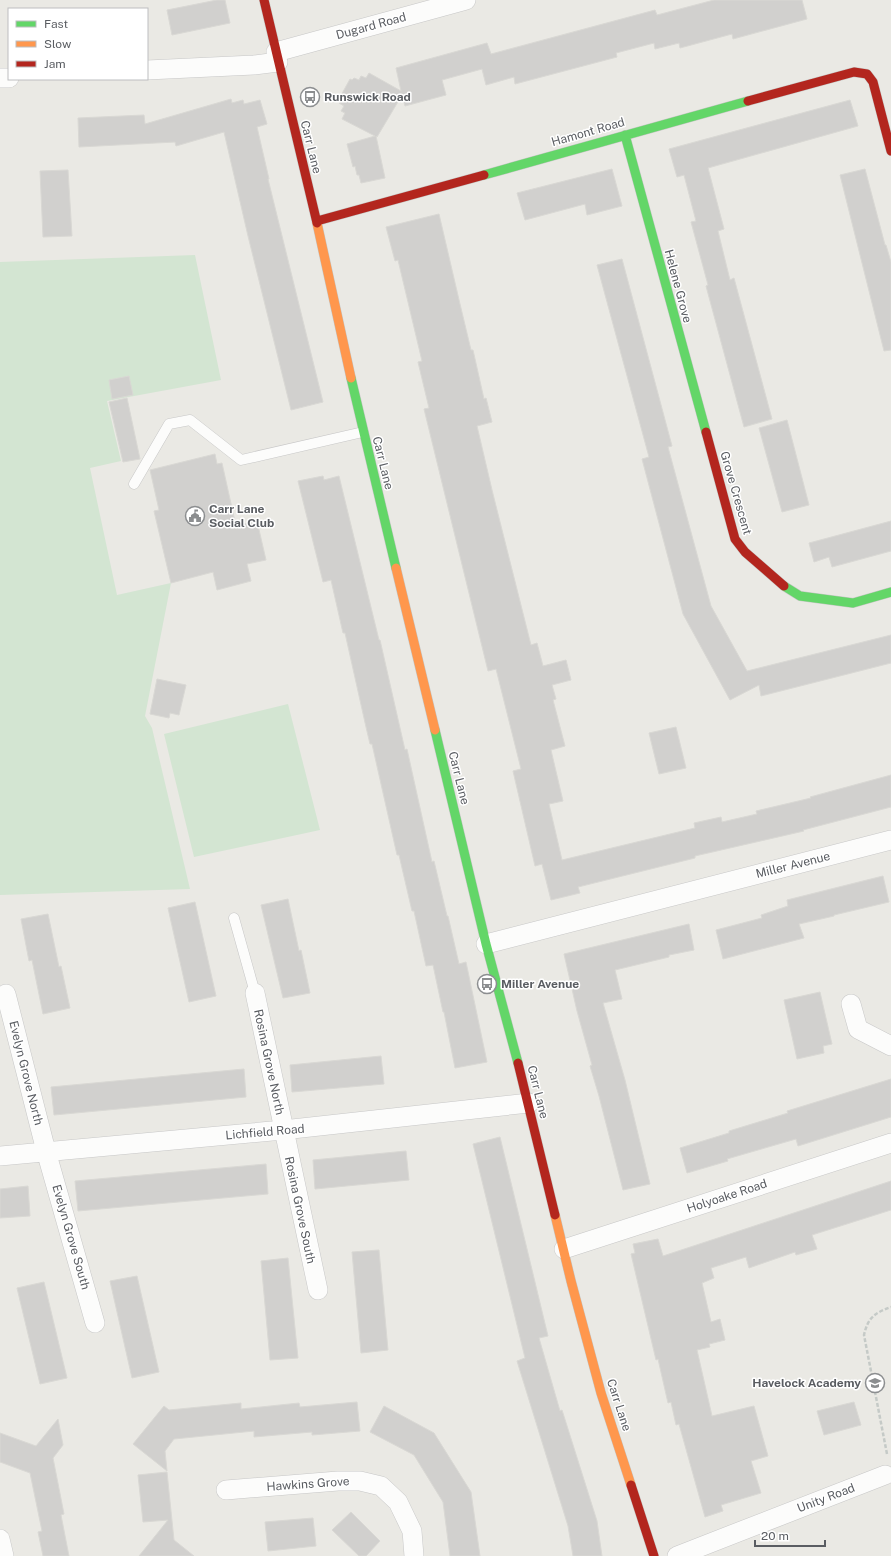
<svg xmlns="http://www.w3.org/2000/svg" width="891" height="1556" viewBox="0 0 891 1556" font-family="'Public Sans',sans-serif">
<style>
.green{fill:#d3e5d2}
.building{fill:#d1d0ce;stroke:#d9d8d4}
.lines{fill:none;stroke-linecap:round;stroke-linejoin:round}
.lane-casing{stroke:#c7c7c7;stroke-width:11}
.street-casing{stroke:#c7c7c7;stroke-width:20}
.fast-casing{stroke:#c5c6c4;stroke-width:10}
.slow-casing{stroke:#c5c6c4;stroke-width:10}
.jam-casing{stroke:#c5c6c4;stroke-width:10}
.path{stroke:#c5cac7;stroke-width:2.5;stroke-dasharray:4 2;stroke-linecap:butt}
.lane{stroke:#fcfcfb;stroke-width:10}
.street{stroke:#fcfcfb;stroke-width:19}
.fast{stroke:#63d668;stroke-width:9}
.slow{stroke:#ff974d;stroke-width:9}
.jam{stroke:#b3261e;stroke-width:9}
.labels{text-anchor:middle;stroke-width:3;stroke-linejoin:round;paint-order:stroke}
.street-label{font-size:12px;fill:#5a5d62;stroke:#fff}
.poi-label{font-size:12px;font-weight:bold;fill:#5a5d62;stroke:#fff;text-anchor:start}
</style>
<rect width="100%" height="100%" fill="#eae9e4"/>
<path class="green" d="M 195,255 L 221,380 L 107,401 L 121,461 L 90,468 L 117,595 L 171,583 L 145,716 L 152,728 L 190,889 L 0,895 L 0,262 Z
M 288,704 L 320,830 L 194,857 L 164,734 Z"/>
<path class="building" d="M 217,0 L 225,0 L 230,23 L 172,35 L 167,10 Z
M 714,0 L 802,0 L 807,19 L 733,39 L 732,34 L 680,48 L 679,43 L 655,49 L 654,43 L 616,53 L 617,57 L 515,84 L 514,77 L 486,85 L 482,69 L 442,80 L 446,95 L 405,106 L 402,95 L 377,137 L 376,136 L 385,178 L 361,183 L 359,175 L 357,175 L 355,166 L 353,167 L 347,144 L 375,136 L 342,119 L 345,113 L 341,111 L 344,106 L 339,103 L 341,101 L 339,99 L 350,79 L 352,80 L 354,78 L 359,80 L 361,76 L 366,78 L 369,73 L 401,91 L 396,68 L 487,43 L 491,54 L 655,10 L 657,15 Z
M 231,99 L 232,103 L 243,100 L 244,104 L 260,100 L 267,124 L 257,127 L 269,179 L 268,179 L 323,402 L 291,410 L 248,236 L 224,132 L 176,146 L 175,142 L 79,147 L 78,118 L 144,115 L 145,124 Z
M 850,100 L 858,126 L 708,168 L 724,229 L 718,231 L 730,280 L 734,278 L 772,419 L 744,427 L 706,286 L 708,285 L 691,222 L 696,221 L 684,175 L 677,177 L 669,149 Z
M 612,169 L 622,206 L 587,215 L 585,204 L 525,220 L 517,193 Z
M 865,169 L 885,245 L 886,245 L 891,262 L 891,350 L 884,351 L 840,175 Z
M 68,170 L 72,236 L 43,237 L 40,171 Z
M 439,214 L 460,304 L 471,350 L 473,350 L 484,399 L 486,398 L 492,422 L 477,426 L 492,490 L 531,645 L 537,643 L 543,666 L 566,660 L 571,680 L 552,685 L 556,699 L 553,700 L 565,746 L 551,750 L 563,801 L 549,804 L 562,860 L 695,828 L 694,823 L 721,817 L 722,822 L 757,814 L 756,811 L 811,798 L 810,797 L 891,775 L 891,807 L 803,830 L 804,831 L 695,856 L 695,858 L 578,887 L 580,893 L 551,900 L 542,864 L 535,866 L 513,771 L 521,769 L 496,669 L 488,671 L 424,409 L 429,408 L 418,362 L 422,361 L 398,260 L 395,261 L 386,227 Z
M 622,259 L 672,446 L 668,447 L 711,606 L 747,671 L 891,635 L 891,663 L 761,696 L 759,685 L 730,700 L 683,614 L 642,459 L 649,457 L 597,265 Z
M 129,376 L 133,395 L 112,399 L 109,380 Z
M 127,398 L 140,459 L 123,462 L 109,402 Z
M 787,420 L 809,505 L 782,512 L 759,428 Z
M 215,454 L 217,464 L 222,463 L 236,526 L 257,521 L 266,560 L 247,564 L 251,581 L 217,590 L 213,572 L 171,583 L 154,511 L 159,510 L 150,470 Z
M 323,476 L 324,480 L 339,476 L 379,640 L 380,640 L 405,750 L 407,749 L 432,862 L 434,861 L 447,916 L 448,916 L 459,964 L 466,962 L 487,1062 L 455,1068 L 444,1012 L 443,1012 L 433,965 L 426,966 L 414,911 L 412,911 L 399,855 L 397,855 L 372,744 L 370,744 L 366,727 L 345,633 L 343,633 L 331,580 L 323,582 L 298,481 Z
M 891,521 L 891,551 L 832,567 L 829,557 L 814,562 L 809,543 Z
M 157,679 L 186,685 L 179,715 L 170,713 L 169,718 L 150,714 Z
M 676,727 L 686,768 L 659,774 L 649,733 Z
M 883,876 L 889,902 L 834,915 L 834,916 L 799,924 L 804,938 L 723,959 L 716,930 L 762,918 L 761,915 L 788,906 L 787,900 Z
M 288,899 L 299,951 L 301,950 L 310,993 L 283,998 L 261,905 Z
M 195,902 L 216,996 L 189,1002 L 168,908 Z
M 48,914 L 59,967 L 61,966 L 70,1008 L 43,1014 L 32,960 L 29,961 L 21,919 Z
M 689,924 L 694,950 L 669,955 L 669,957 L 615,970 L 622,999 L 603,1003 L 625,1080 L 650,1184 L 623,1190 L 599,1096 L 590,1066 L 592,1065 L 577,1011 L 564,954 Z
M 820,992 L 832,1044 L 823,1046 L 824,1053 L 797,1059 L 784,1000 Z
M 381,1056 L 384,1084 L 292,1092 L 290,1065 Z
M 244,1069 L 246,1097 L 54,1115 L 51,1087 Z
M 891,1079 L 891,1117 L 798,1146 L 796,1139 L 727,1159 L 728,1161 L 687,1173 L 680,1148 L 729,1133 L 729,1131 L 788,1113 L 787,1111 Z
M 500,1137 L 548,1336 L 539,1338 L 560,1411 L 562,1410 L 597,1521 L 602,1556 L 573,1556 L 568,1526 L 517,1361 L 525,1358 L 473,1144 Z
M 406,1151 L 409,1180 L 315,1189 L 313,1160 Z
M 266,1164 L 268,1194 L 78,1211 L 75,1181 Z
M 891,1181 L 891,1210 L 812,1235 L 817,1249 L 796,1255 L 795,1252 L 749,1268 L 746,1257 L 711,1268 L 714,1278 L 702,1283 L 711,1322 L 720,1319 L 725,1340 L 709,1344 L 710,1347 L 697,1350 L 712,1416 L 754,1406 L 768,1456 L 751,1461 L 761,1493 L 721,1505 L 723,1511 L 705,1517 L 679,1424 L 676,1425 L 671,1402 L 668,1403 L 658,1359 L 656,1360 L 631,1254 L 635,1253 L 633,1244 L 658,1239 L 663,1256 Z
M 28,1186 L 30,1216 L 0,1218 L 0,1189 Z
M 379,1250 L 388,1350 L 361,1353 L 352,1252 Z
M 288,1258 L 298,1358 L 270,1360 L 261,1261 Z
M 137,1276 L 159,1372 L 132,1378 L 110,1281 Z
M 44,1282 L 67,1378 L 40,1384 L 17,1288 Z
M 357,1402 L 360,1431 L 312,1435 L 312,1432 L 254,1437 L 254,1431 L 174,1439 L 165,1451 L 167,1471 L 133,1444 L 164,1406 L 169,1410 L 241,1403 L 241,1409 L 299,1403 L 300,1407 Z
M 854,1402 L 861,1425 L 824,1435 L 817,1411 Z
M 384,1406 L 434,1433 L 471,1492 L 480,1556 L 450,1556 L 443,1502 L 414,1455 L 370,1432 Z
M 58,1419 L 63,1445 L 53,1458 L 64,1514 L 61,1515 L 69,1556 L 43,1556 L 38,1532 L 42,1531 L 30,1473 L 0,1462 L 0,1433 L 36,1446 Z
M 167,1472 L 174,1540 L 194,1556 L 139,1556 L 168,1520 L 143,1522 L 138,1475 Z
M 351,1512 L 380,1541 L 366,1556 L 359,1556 L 332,1530 Z
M 313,1518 L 316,1546 L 268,1551 L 265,1522 Z"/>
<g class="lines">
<g class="lane-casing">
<path id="lane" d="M 134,484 L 169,424 L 190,420 L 241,460 L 363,432
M 234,918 L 255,993"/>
</g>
<g class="street-casing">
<path id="street" d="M 276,52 L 466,0
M 147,70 L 254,65 L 278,62
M 0,78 L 9,78
M 486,944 L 891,840
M 255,993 L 318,1290
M 6,994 L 46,1151 L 95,1323
M 851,1004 L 858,1029 L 891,1046
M 0,1156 L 283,1130 L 529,1103
M 564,1249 L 891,1143
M 226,1490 L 338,1481 L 360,1481 L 381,1486 L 398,1502 L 412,1531 L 414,1556
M 0,1539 L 4,1556
M 677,1556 L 885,1475"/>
</g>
<g class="fast-casing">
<path id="fast" d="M 625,135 L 706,432
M 484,175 L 748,101
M 351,378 L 396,568
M 784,586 L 800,596 L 853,603 L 891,592
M 435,730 L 486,944 L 518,1063"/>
</g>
<g class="slow-casing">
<path id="slow" d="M 317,223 L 351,378
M 396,568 L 435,730
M 555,1215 L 571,1281 L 601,1393 L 631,1485"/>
</g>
<g class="jam-casing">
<path id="jam" d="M 264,0 L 317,223
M 748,101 L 854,72 L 867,74 L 873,82 L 891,151
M 317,221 L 484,175
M 706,432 L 735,539 L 745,552 L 784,586
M 518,1063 L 555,1215
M 631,1485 L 654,1556"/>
</g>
<path class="path" d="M 887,1454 L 864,1335 C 868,1317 875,1313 891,1307"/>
<use href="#lane" class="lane"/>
<use href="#street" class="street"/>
<use href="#fast" class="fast"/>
<use href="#slow" class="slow"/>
<use href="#jam" class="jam"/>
</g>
<defs>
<g id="bus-ring" transform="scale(1)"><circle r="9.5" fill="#fff" stroke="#8c8e90" stroke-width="1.5"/><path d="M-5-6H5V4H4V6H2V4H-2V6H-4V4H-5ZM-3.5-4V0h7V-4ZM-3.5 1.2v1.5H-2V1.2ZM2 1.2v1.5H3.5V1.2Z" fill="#8c8e90"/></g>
<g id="civic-ring" transform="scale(1)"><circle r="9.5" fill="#fff" stroke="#8c8e90" stroke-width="1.5"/><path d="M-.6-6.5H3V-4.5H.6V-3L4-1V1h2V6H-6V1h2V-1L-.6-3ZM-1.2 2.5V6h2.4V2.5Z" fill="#8c8e90"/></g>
<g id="school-ring" transform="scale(1)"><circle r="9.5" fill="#fff" stroke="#8c8e90" stroke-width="1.5"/><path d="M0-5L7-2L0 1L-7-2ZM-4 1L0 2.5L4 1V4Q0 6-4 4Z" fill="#8c8e90"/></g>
</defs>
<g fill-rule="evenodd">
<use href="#bus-ring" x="310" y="97"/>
<use href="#civic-ring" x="195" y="516"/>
<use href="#bus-ring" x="487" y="984"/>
<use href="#school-ring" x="875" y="1383"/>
</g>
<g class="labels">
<g class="street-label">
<text transform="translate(371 26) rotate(-15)" y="4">Dugard Road</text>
<text transform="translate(588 132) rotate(-16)" y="4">Hamont Road</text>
<text transform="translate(311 147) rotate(76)" y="4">Carr Lane</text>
<text transform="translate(678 286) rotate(75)" y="4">Helene Grove</text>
<text transform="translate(383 463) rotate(76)" y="4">Carr Lane</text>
<text transform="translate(736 493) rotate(74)" y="4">Grove Crescent</text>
<text transform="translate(459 778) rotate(76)" y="4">Carr Lane</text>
<text transform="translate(793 865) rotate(-14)" y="4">Miller Avenue</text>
<text transform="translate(269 1062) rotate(78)" y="4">Rosina Grove North</text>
<text transform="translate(26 1073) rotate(76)" y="4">Evelyn Grove North</text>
<text transform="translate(538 1092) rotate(76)" y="4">Carr Lane</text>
<text transform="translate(265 1132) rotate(-5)" y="4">Lichfield Road</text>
<text transform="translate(727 1196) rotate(-18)" y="4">Holyoake Road</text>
<text transform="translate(300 1210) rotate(78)" y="4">Rosina Grove South</text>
<text transform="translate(71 1237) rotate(74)" y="4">Evelyn Grove South</text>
<text transform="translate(619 1405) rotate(72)" y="4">Carr Lane</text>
<text transform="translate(308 1484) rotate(-4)" y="4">Hawkins Grove</text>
<text transform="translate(826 1498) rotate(-21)" y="4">Unity Road</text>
</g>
<g class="poi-label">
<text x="324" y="101">Runswick Road</text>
<text x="209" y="513">Carr Lane<tspan x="209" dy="14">Social Club</tspan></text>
<text x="501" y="988">Miller Avenue</text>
<text x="861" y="1387" text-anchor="end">Havelock Academy</text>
</g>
</g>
<rect x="8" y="8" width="140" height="72" fill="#ffffff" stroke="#bdbec0"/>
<rect x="16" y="21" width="20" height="6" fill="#63d668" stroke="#bdbec0"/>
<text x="44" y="28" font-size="12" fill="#5a5d62">Fast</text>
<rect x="16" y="41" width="20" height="6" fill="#ff974d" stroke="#bdbec0"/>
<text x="44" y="48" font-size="12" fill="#5a5d62">Slow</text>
<rect x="16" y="61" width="20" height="6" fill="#b3261e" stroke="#bdbec0"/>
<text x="44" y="68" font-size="12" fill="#5a5d62">Jam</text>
<path d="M755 1540v6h70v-6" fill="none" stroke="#5a5d62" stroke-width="2"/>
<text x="761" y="1540" font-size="12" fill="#5a5d62" stroke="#ffffff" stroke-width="3" paint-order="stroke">20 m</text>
</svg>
